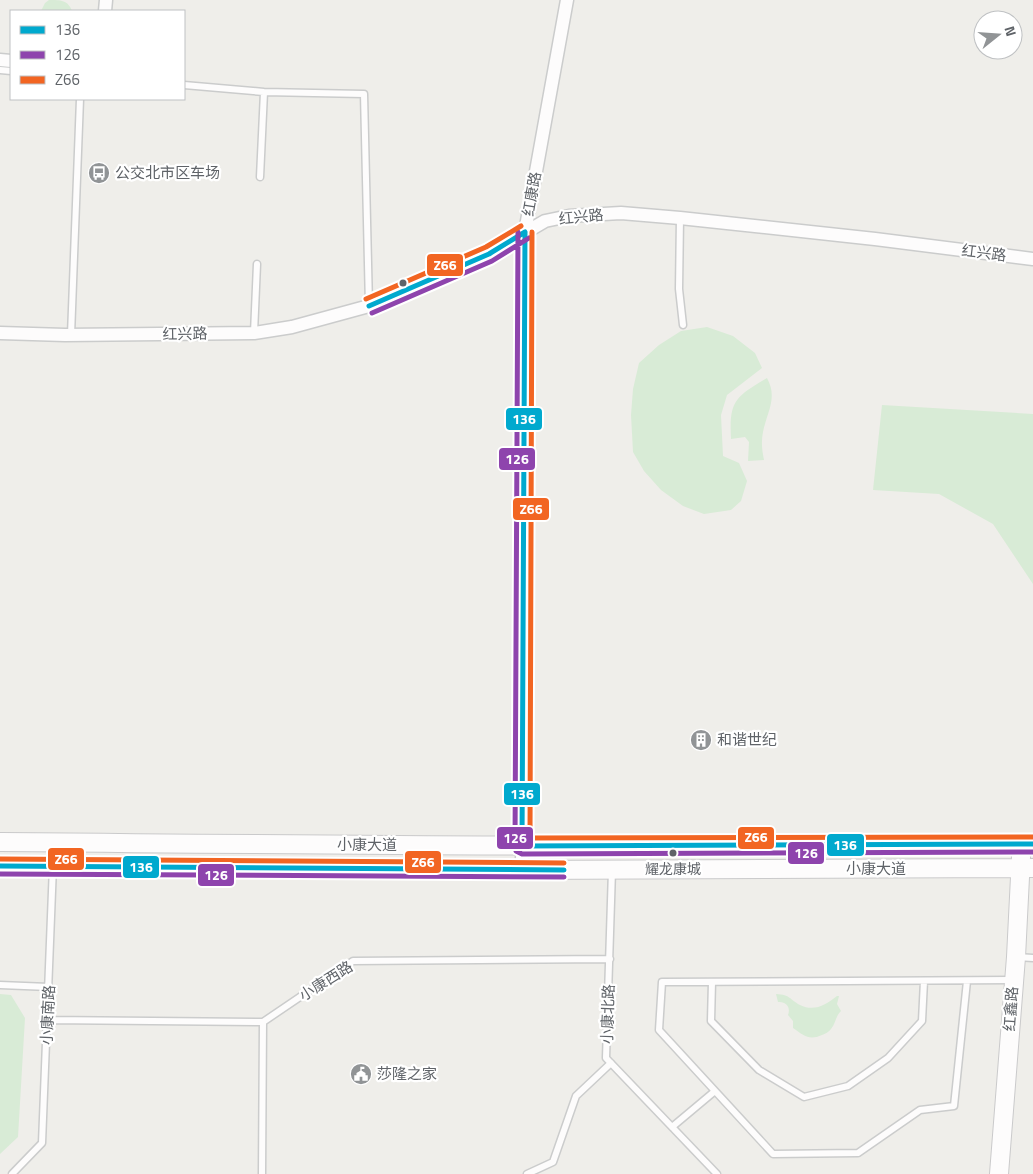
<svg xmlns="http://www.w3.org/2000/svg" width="1033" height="1174" viewBox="0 0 1033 1174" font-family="'Titillium Web','Noto Sans SC',sans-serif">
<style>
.green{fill:#d8ebd6}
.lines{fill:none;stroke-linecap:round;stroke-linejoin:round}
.lane-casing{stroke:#cbcccc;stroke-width:9}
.street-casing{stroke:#cbcccc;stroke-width:15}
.secondary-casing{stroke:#cacacb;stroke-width:20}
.lane{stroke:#fdfcfc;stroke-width:6}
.street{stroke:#fdfcfc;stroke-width:12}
.secondary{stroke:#fdfcfc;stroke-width:18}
.bus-1-casing{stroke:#fff;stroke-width:9}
.bus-2-casing{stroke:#fff;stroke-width:9}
.bus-3-casing{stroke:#fff;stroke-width:9}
.bus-1{stroke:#00a9ce;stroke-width:5}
.bus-2{stroke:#8e44ad;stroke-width:5}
.bus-3{stroke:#f26522;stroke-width:5}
.bus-dot{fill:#5f6368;stroke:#fff;stroke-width:2}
.labels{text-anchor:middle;stroke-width:4.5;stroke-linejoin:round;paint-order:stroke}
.bus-label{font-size:14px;fill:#5f6368;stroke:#fff}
.poi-label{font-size:15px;fill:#5f6368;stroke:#fff;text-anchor:start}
.street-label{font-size:15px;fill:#5f6368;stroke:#fff}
.line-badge{stroke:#fff;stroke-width:2}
.badge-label{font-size:14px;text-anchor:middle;font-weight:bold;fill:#fff}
</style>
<rect width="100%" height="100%" fill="#efeeea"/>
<path class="green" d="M 49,0 C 61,0 68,0 72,11 L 41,11 L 45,3 Z
M 707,327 L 733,336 L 755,353 L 762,368 L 727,395 L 721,415 L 723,456 L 739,463 L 747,481 L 741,501 L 731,510 L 704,514 L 683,506 L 661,490 L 644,471 L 633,452 L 631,415 L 633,389 L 639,363 L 659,345 L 681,331 Z
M 767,378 C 778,398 767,412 763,432 C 761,442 762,450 764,460 L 748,461 L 749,442 L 745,437 L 731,439 C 729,401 735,397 767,378 Z
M 882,405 L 1033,414 L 1033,584 L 993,524 L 939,494 L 873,490 Z
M 0,994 L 11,995 L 25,1018 L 18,1137 L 0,1154 Z
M 776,994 C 791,995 789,999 800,1005 C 814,1012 826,1005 837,996 L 839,996 L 837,1004 L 841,1011 C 835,1017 836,1023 831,1029 C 829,1032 825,1034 822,1035 C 809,1041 803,1035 793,1028 L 793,1021 L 788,1015 C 791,1007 786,1001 778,1002 Z"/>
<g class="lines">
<g class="lane-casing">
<path id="lane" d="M 0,70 L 11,71
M 184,85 L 264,92 L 364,94 L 369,306
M 260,177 L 264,92
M 680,218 L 679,289 L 683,325
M 254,333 L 257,264
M 71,335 L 80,99
M 612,870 L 606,1058 L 717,1174
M 1017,957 L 1033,958
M 967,981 L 954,1106 L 920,1110 L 858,1153 L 773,1154 L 659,1030 L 662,982 L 1012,980
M 712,982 L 711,1021 L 759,1070 L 804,1097 L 848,1086 L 888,1058 L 922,1021 L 924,981
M 0,985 L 49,987
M 48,1020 L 263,1022 L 353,961 L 610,959
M 672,1127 L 715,1091
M 12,1174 L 42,1143 L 53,866 L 56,844
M 262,1174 L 263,1022
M 527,1174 L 553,1162 L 576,1096 L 611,1063"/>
</g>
<g class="street-casing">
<path id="street" d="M 105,11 L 106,0
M 0,60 L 11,61
M 0,333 L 65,335 L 254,333 L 292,327 L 369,306 L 489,254 L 545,221 L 569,216 L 621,213 L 680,218 L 875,239 L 1033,259
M 522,870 L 525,232 L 567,0"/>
</g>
<g class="secondary-casing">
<path id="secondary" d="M 0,842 C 344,845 689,848 1033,844
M 0,866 L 522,870 L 1033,868
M 999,1174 L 1016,957 L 1021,857"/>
</g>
<use href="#lane" class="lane"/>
<use href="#street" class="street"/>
<use href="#secondary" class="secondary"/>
<g class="bus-1-casing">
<path id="bus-1" d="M 525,232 L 522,846 L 1033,844
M 369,306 L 489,254 L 525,232
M 0,866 L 564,870"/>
</g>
<g class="bus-2-casing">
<path id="bus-2" d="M 518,232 L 515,846 L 516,851 L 522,854 L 1033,852
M 372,313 L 492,261 L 529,238
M 0,874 L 564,877"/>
</g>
<g class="bus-3-casing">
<path id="bus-3" d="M 532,232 L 530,838 L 1033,837
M 366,299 L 486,247 L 521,226
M 0,859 L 564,863"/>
</g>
<use href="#bus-1" class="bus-1"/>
<use href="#bus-2" class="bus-2"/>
<use href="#bus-3" class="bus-3"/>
</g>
<defs>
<g id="bus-disc" transform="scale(1.125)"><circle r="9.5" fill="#919496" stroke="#fff"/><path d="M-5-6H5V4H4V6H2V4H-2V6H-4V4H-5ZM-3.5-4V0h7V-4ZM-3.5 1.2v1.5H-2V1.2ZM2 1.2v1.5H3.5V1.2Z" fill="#fff"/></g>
<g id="building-disc" transform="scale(1.125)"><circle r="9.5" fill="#919496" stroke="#fff"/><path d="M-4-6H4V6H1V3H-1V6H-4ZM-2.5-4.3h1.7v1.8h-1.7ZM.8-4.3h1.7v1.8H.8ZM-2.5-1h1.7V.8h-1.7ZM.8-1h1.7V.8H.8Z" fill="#fff"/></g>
<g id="civic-disc" transform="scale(1.125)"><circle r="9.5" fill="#919496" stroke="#fff"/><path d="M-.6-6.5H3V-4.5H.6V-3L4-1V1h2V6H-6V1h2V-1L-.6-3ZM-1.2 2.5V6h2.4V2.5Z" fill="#fff"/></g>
</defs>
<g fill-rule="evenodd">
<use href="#bus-disc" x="99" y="173"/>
<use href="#building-disc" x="701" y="740"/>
<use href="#civic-disc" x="361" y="1074"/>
</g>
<g class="bus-dot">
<circle cx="403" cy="283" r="4.5"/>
<circle cx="673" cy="853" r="4.5"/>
</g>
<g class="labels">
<g class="bus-label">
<text x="673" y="874">耀龙康城</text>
</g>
<g class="poi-label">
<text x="115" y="178">公交北市区车场</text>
<text x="717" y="745">和谐世纪</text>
<text x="377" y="1079">莎隆之家</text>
</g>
<g class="street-label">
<text transform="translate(532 194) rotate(-80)" y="5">红康路</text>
<text transform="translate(581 217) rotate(-6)" y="5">红兴路</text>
<text transform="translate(984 253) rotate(7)" y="5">红兴路</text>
<text transform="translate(185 334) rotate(-1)" y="5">红兴路</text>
<text x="367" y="850">小康大道</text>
<text x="876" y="874">小康大道</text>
<text transform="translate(326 981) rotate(-32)" y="5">小康西路</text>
<text transform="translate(1011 1009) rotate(-86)" y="5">红鑫路</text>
<text transform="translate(608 1014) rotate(-88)" y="5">小康北路</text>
<text transform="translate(48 1015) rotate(-87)" y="5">小康南路</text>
</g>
</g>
<g class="line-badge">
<rect x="426" y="253" width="38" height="24" rx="5" fill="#f26522"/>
<rect x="505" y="407" width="38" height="24" rx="5" fill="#00a9ce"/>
<rect x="498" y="447" width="38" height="24" rx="5" fill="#8e44ad"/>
<rect x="512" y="497" width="38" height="24" rx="5" fill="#f26522"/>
<rect x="503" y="782" width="38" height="24" rx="5" fill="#00a9ce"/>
<rect x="737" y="826" width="38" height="24" rx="5" fill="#f26522"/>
<rect x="496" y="826" width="38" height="24" rx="5" fill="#8e44ad"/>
<rect x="826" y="833" width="39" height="24" rx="5" fill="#00a9ce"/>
<rect x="787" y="841" width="38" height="24" rx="5" fill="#8e44ad"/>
<rect x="47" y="847" width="38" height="24" rx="5" fill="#f26522"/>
<rect x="404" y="850" width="38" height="24" rx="5" fill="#f26522"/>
<rect x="122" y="855" width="38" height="24" rx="5" fill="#00a9ce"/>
<rect x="197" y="863" width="38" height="24" rx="5" fill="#8e44ad"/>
</g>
<g class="badge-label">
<text x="445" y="270">Z66</text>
<text x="524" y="424">136</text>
<text x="517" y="464">126</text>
<text x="531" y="514">Z66</text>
<text x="522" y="799">136</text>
<text x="756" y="842">Z66</text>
<text x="515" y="843">126</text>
<text x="845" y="850">136</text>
<text x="806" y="858">126</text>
<text x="66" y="864">Z66</text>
<text x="423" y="867">Z66</text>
<text x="141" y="872">136</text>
<text x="216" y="880">126</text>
</g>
<rect x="10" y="10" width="175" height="90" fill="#ffffff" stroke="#bfc1c3"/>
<rect x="20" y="26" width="25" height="8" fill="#00a9ce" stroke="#bfc1c3"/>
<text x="55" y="35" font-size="15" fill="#5f6368">136</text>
<rect x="20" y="51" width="25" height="8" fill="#8e44ad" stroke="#bfc1c3"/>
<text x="55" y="60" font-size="15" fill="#5f6368">126</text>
<rect x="20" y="76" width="25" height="8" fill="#f26522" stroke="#bfc1c3"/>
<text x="55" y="85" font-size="15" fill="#5f6368">Z66</text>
<g transform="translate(998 35) rotate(73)"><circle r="24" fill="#ffffff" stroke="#bfc1c3"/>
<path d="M0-4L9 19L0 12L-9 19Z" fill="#919496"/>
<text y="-8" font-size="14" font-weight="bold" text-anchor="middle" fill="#5f6368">N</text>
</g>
</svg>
